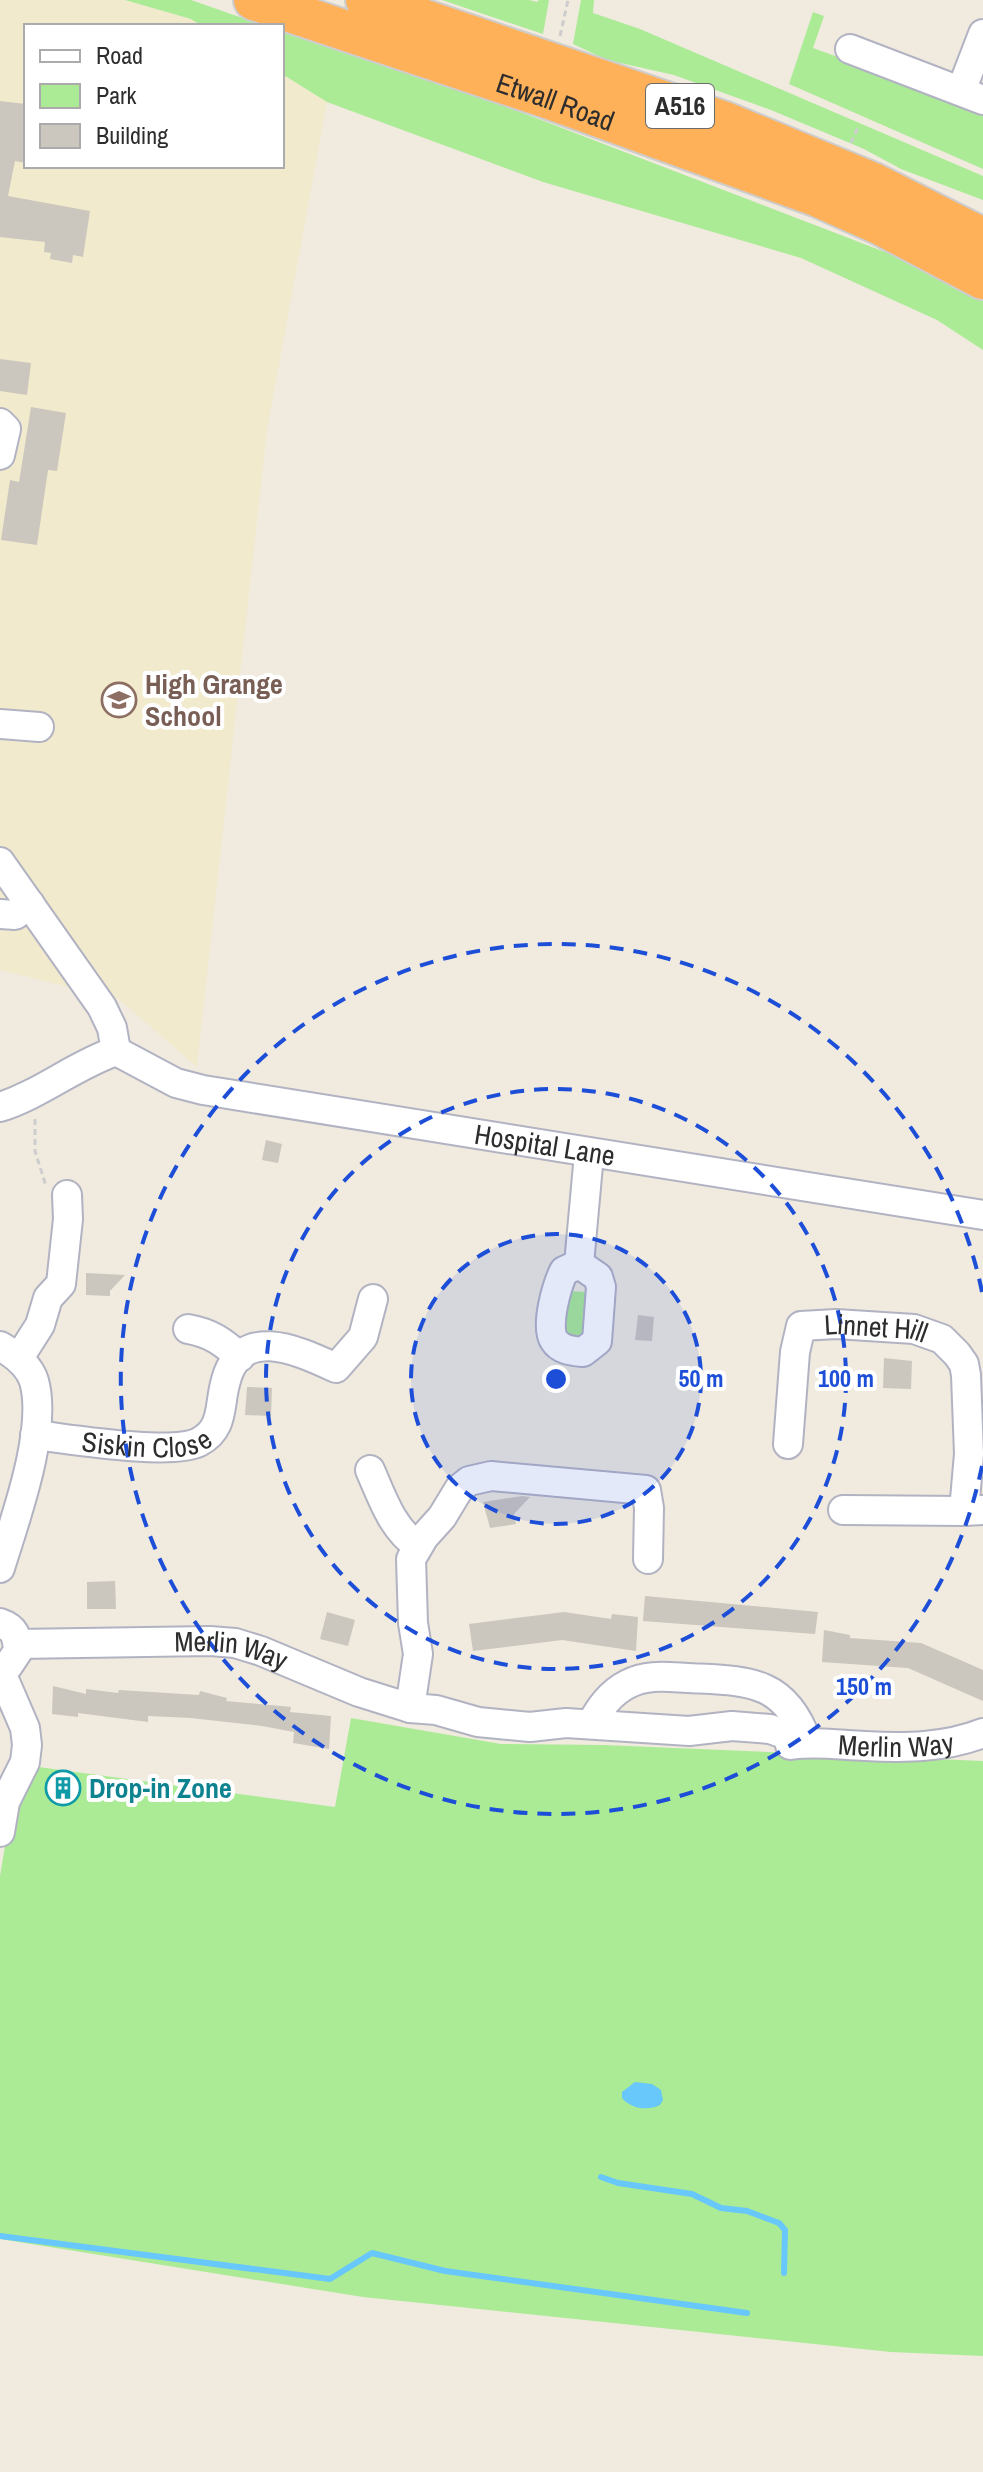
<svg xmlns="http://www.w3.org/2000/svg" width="983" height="2472" viewBox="0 0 983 2472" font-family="'Archivo Narrow',sans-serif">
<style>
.education{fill:#f2eacd}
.green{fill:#abeb96}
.water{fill:#68c7fb}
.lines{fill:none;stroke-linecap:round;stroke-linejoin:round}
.stream{stroke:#68c7fb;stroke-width:6}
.building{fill:#cbc7be}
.minor-casing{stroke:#b2b3c2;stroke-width:32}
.highway-casing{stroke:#cdcdcd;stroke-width:44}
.path{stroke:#cdcdcd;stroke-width:3;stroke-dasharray:6 4;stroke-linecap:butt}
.minor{stroke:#fff;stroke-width:28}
.highway{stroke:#ffb15a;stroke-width:40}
.ring{fill:none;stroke:#1d4ed8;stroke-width:4;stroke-dasharray:14 10}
.labels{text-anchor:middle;stroke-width:8;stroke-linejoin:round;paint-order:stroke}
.shield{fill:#fff;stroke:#6c6c6c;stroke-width:2}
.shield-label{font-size:26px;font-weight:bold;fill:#2d2d2d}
.street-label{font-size:28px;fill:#2d2d2d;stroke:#fff}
.education-label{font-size:28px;font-weight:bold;fill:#785e54;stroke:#fff;text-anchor:start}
.culture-label{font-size:28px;font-weight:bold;fill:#0d838f;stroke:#fff;text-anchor:start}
.centre{fill:#1d4ed8;stroke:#fff;stroke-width:4}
.ring-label{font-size:24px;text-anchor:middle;font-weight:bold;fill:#1d4ed8;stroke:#fff;stroke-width:8;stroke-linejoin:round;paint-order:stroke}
</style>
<rect width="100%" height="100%" fill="#f0eadf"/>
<path class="education" d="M 0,0 L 125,0 L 191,19 L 202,26 L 26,26 L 26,166 L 282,166 L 282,74 L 327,102 L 267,430 L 197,1067 L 120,1000 L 0,970 Z"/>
<path class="green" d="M 125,0 L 191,0 L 265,26 L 202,26 L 191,19 Z
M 442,0 L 529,0 L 537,2 L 539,0 L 549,0 L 543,34 Z
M 581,0 L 594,0 L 593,13 L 640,29 L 983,176 L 983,200 L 901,169 L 864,149 L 771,110 L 674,75 L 607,60 L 573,44 Z
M 813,12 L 824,16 L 813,48 L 983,110 L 983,169 L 789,84 Z
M 282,31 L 398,65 L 898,257 L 983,299 L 983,350 L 937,320 L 801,258 L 543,182 L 327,102 L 282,74 Z
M 568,1291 L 589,1292 L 586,1339 L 567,1337 L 558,1327 Z
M 351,1718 L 501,1744 L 604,1745 L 983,1761 L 983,2356 L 891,2352 L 363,2297 L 0,2239 L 0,1876 L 12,1804 L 31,1766 L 335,1807 Z"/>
<path class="water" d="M 635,2082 L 652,2084 L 661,2090 L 663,2100 L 660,2105 C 648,2111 631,2109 622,2098 L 622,2092 Z"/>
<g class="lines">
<path class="stream" d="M 601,2177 L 618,2183 L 692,2194 L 721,2208 L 747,2211 L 779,2223 L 785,2230 L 784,2273
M 0,2236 L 330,2279 L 372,2253 L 445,2271 L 747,2313"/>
</g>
<path class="building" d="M 0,101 L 26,104 L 26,163 L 15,161 L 8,196 L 90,211 L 83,257 L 73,255 L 72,263 L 50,259 L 51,253 L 44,252 L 45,242 L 0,237 Z
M 0,359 L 31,363 L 27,395 L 0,391 Z
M 31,407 L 66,413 L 57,471 L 48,470 L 37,545 L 1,540 L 10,480 L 19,482 Z
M 266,1140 L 282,1144 L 278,1163 L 262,1160 Z
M 86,1273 L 125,1275 L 110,1291 L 110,1296 L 86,1295 Z
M 638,1315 L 654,1317 L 652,1341 L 635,1340 Z
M 884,1358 L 912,1361 L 911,1389 L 883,1388 Z
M 247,1387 L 272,1388 L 271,1416 L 245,1415 Z
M 522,1496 L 530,1497 L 514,1514 L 516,1524 L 490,1528 L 483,1502 Z
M 115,1581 L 116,1609 L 87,1609 L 87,1582 Z
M 645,1596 L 818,1612 L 815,1634 L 643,1621 Z
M 327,1612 L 355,1620 L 348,1646 L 320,1639 Z
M 564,1612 L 611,1619 L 612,1614 L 638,1617 L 636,1651 L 562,1640 L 473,1651 L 469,1624 Z
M 824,1630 L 850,1635 L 850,1638 L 921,1643 L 951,1656 L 983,1670 L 983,1701 L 908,1668 L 822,1662 Z
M 53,1686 L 86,1694 L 86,1689 L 118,1693 L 119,1690 L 199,1695 L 200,1691 L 227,1698 L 226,1701 L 291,1707 L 290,1712 L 331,1716 L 329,1749 L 293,1743 L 294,1732 L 262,1726 L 191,1718 L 148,1716 L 148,1722 L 78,1713 L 78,1717 L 52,1714 Z"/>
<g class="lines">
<g class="minor-casing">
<g id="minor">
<path d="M 850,49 L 983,100"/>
<path d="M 961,91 L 983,34"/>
<path d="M 0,423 L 6,429 L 0,455"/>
<path d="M 0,724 L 39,727"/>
<path d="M 0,862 L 102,1007 L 112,1028 L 116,1051"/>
<path d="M 0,914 L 15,915 L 30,904"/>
<path id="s1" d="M 116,1051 L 176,1083 L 203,1090 L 983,1215"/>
<path d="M 0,1107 C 41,1094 75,1065 116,1051"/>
<path d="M 579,1264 L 564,1271 C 557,1285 545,1326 554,1340 C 560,1350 572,1351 583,1352 L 597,1341 L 601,1287 L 598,1277 L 579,1264 L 589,1154"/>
<path d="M 188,1329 C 211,1333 223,1342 240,1357"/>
<path d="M 0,1346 C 14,1354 29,1365 34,1381 C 48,1430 15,1519 0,1568"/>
<path d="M 19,1358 L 40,1325 L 48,1298 L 61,1284 L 68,1219 L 67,1195"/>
<path id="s2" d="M 35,1435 C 70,1439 171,1456 199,1442 C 224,1429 219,1406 225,1384 C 239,1322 299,1351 336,1368 L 363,1337 L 373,1299"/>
<path id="s3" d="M 788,1444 L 795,1352 L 801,1326 L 836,1324 L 914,1329 L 942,1339 L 957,1354 L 964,1364 L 966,1375 L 969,1454 L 964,1511 L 983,1510"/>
<path d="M 370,1470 C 382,1497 392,1529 418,1546"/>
<path d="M 843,1510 L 964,1511"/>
<path d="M 0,1623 C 15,1628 17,1636 18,1651 L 8,1666 L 0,1670 L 25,1728 L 27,1745 L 25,1762 L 5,1802 L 0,1832"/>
<path id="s4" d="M 18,1644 L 210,1641 L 235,1643 L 261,1651 L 359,1692 L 410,1708 L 436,1710 L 478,1722 L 530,1727 L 566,1723 L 689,1731 L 732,1726 L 770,1729 L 807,1742"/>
<path d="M 410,1708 L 418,1654 L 413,1623 L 411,1559 L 424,1537 L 442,1517 L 459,1489 L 469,1481 L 491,1476 L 646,1490 L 649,1508 L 648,1559"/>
<path d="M 591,1724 C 600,1708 610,1693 628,1684 C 647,1674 667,1677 688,1678 C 745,1681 785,1678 807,1742"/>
<path id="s5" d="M 790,1745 C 815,1741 840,1745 865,1746 C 905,1748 945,1748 983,1733"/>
</g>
</g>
<g class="highway-casing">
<g id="highway">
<path id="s6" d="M 254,0 L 544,97 L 816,196 L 881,225 L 983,279"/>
<path d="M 366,0 L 725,122 L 871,182 L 983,238"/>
</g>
</g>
<path class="path" d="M 560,36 L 568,0
M 851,143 L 859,125
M 35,1119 L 35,1151 L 46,1186"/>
<use href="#minor" class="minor"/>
<use href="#highway" class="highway"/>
</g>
<circle cx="556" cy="1379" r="145" fill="#1d4ed8" fill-opacity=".12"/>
<g class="ring">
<circle cx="556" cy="1379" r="145"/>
<circle cx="556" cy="1379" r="290"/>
<path d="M982 1466A435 435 0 1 1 982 1292"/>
</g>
<defs>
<g id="school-ring" transform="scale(1.8)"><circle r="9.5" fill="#fff" stroke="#8d6e63" stroke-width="1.5"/><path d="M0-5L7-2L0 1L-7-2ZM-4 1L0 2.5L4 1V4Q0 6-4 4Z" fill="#8d6e63"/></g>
<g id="building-ring" transform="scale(1.8)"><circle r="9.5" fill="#fff" stroke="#0f9aa8" stroke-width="1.5"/><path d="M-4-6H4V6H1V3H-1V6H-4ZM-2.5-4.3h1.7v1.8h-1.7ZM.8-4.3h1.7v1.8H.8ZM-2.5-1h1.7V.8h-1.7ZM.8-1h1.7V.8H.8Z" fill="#0f9aa8"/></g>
</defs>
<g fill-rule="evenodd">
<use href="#school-ring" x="119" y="700"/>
<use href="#building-ring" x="63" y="1788"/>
</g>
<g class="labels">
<rect class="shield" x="646" y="84" width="68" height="44" rx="6"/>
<g class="shield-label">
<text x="680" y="115">A516</text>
</g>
<g class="street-label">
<text dy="10" stroke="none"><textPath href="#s6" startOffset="318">Etwall Road</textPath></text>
<text dy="10" stroke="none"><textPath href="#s1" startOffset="442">Hospital Lane</textPath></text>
<text dy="10" stroke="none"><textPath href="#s3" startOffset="194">Linnet Hill</textPath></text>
<text dy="10" stroke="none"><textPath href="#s2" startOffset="112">Siskin Close</textPath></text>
<text dy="10" stroke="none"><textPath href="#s4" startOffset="214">Merlin Way</textPath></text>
<text dy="10" stroke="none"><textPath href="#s5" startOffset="106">Merlin Way</textPath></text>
</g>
<g class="education-label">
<text x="145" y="694">High Grange<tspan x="145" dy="32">School</tspan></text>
</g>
<g class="culture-label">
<text x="89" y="1798">Drop-in Zone</text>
</g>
</g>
<circle cx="556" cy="1379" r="12" class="centre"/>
<g class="ring-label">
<text x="701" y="1387">50 m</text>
<text x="846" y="1387">100 m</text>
<text x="864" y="1695">150 m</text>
</g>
<rect x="24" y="24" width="260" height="144" fill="#ffffff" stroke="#ababab" stroke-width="2"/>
<rect x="40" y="50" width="40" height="12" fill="#ffffff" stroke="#ababab" stroke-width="2"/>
<text x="96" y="64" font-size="24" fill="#2d2d2d">Road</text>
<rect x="40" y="84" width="40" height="24" fill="#abeb96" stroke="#ababab" stroke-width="2"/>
<text x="96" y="104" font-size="24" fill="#2d2d2d">Park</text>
<rect x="40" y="124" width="40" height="24" fill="#cbc7be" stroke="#ababab" stroke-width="2"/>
<text x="96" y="144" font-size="24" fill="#2d2d2d">Building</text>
</svg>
